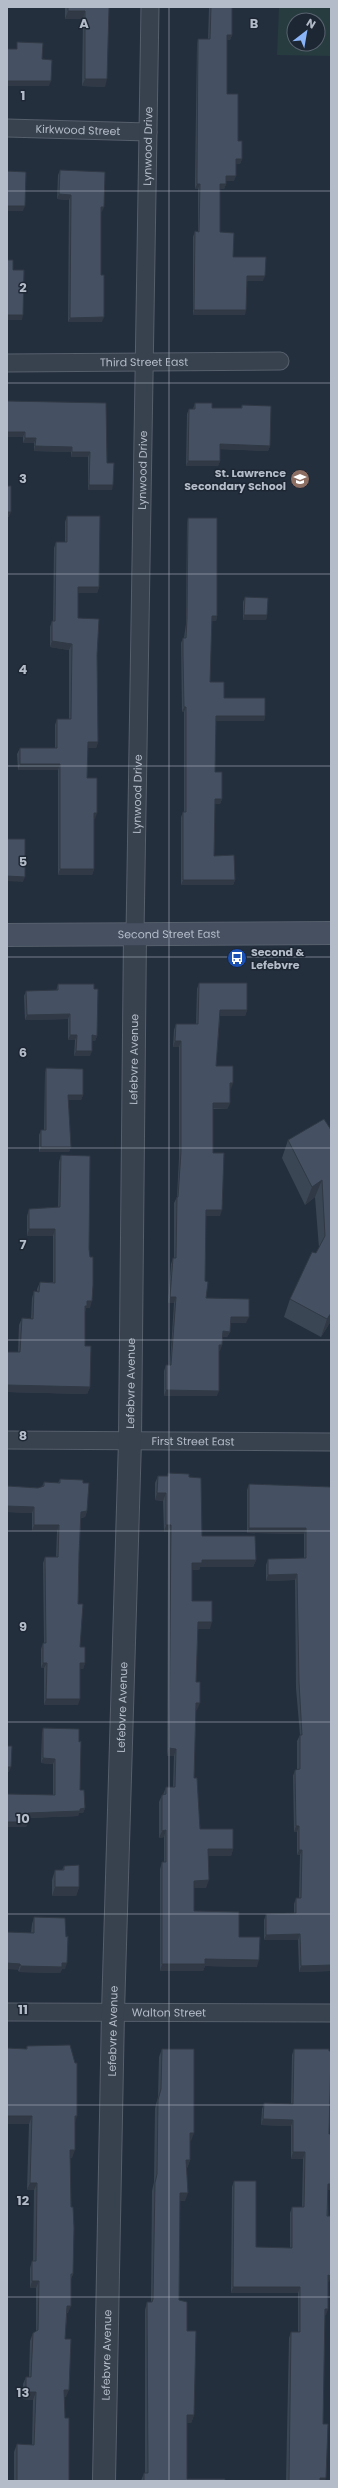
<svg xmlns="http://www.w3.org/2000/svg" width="338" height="2488" viewBox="0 0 338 2488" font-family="Poppins,sans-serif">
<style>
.green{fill:#263c3f;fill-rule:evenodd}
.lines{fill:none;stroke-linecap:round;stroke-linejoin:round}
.minor-casing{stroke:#565f6c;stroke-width:19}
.tertiary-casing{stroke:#565f6c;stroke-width:24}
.secondary-casing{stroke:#565f6c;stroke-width:24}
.minor{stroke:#38414e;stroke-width:17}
.tertiary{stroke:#38414e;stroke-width:22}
.secondary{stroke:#465061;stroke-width:22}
.wall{fill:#3b4654}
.shaded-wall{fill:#303945}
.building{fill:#455162;stroke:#303945}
.grid{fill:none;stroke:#b4bcc9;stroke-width:1;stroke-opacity:0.55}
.labels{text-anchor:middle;stroke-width:3;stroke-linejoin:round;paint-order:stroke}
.street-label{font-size:11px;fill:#b4bcc9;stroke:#1d2633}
.poi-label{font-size:11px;font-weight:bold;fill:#b4bcc9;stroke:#1d2633;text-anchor:end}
.grid-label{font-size:13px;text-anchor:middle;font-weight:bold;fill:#b4bcc9;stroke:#1d2633;stroke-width:3;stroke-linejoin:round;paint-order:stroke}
</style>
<rect width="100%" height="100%" fill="#242f3e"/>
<path class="green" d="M 279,7 L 331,7 L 331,56 L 277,55 ZM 294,20 L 318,20 L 318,44 L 294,44 Z"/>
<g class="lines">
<g class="minor-casing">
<g id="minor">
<path id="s1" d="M 7,128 L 148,132"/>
<path id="s2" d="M 7,363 L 280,361"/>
<path id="s3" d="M 135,934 L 150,7"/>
<path id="s4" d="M 7,1440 L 331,1442"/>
<path id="s5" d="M 7,2012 L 331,2013"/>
</g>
</g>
<g class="tertiary-casing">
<g id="tertiary">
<path id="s6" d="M 104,2481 L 113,2012 L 130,1440 L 135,934"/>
</g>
</g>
<g class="secondary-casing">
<g id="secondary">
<path id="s7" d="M 7,935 L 331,933"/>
</g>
</g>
<use href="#minor" class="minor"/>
<use href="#tertiary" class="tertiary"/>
<use href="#secondary" class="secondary"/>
</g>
<path class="wall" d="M 65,7 L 109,7 L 105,87 L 82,86 L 83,19 L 65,19 Z
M 197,7 L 232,7 L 232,35 L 230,40 L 227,40 L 227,94 L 242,159 L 240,164 L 236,164 L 234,181 L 226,181 L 226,184 L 224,189 L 220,189 L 220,232 L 233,257 L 263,281 L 247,281 L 245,315 L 193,315 L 193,237 L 195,231 L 198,232 L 198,189 L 195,189 L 195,179 L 197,44 L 198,39 L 208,39 L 209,8 L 197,8 Z
M 60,170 L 102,212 L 101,212 L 101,275 L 102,322 L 68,322 L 69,200 L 57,199 L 58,175 Z
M 7,401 L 107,463 L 112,490 L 88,490 L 88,457 L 71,457 L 71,452 L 34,451 L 34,443 L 23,443 L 23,437 L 7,437 Z
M 195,403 L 212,408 L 241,408 L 242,405 L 270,446 L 268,451 L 220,449 L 220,461 L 218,466 L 186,466 L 187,414 L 189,409 L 193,409 Z
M 67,516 L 99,587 L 97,593 L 78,593 L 78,618 L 97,655 L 98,742 L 96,748 L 88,748 L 87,778 L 95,819 L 94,819 L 94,869 L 92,875 L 58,875 L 58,770 L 18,770 L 17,754 L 20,748 L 55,748 L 55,725 L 57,719 L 69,719 L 69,650 L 50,647 L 50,627 L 52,621 L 53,621 L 54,548 L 56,542 L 65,542 L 65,522 Z
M 188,518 L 217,616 L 216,621 L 211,621 L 210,682 L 224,698 L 265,716 L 264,721 L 216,721 L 215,772 L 222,799 L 220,804 L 215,804 L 214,856 L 235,880 L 233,885 L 181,885 L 181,817 L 183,812 L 184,812 L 184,712 L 182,712 L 181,643 L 183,638 L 184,638 L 186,624 L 187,523 Z
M 245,597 L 267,615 L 266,620 L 243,620 L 243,602 Z
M 199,983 L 247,1010 L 245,1016 L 220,1016 L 216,1066 L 231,1089 L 230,1089 L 230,1103 L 227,1109 L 213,1109 L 213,1153 L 220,1216 L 206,1216 L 205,1281 L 206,1298 L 246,1323 L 230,1323 L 230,1332 L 227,1337 L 222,1337 L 222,1345 L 219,1351 L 217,1396 L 164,1396 L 164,1371 L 166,1365 L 170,1365 L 174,1303 L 168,1303 L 171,1264 L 173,1258 L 174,1258 L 174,1203 L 177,1197 L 179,1158 L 179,1047 L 173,1047 L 174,1030 L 176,1024 L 196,1024 L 197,989 Z
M 58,984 L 97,1036 L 95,1041 L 92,1040 L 90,1056 L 74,1056 L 75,1040 L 68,1040 L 68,1019 L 25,1020 L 24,996 L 26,991 L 56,991 Z
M 46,1068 L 83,1095 L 81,1100 L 68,1100 L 71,1147 L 69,1152 L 39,1152 L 39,1135 L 41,1130 L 44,1130 L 45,1073 Z
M 331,1130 L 331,1321 L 321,1337 L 284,1317 L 290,1299 L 319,1248 L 315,1197 L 305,1205 L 282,1158 L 288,1140 Z
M 61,1155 L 89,1249 L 90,1308 L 86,1308 L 85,1312 L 85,1346 L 90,1387 L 87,1394 L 7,1392 L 7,1352 L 18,1352 L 19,1325 L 22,1318 L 31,1319 L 32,1298 L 34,1291 L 37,1292 L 37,1289 L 40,1282 L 53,1282 L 53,1236 L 27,1236 L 27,1216 L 29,1209 L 58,1207 L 59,1162 Z
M 168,1473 L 189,1477 L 202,1536 L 256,1560 L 253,1567 L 200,1567 L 199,1570 L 192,1570 L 192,1601 L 210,1629 L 198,1629 L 196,1682 L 197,1710 L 196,1710 L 194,1778 L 200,1829 L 233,1849 L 231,1856 L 208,1856 L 206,1888 L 194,1888 L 194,1911 L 239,1937 L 257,1967 L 205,1966 L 203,1971 L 160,1971 L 160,1869 L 162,1862 L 164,1862 L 164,1837 L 159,1838 L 159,1802 L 162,1795 L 163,1795 L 166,1787 L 173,1787 L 174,1756 L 167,1756 L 168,1532 L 164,1532 L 163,1501 L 155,1500 L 155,1483 L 158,1476 L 167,1476 Z
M 60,1479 L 83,1483 L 87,1511 L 85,1517 L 81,1518 L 79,1554 L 78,1604 L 80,1647 L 85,1663 L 83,1669 L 80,1669 L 78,1705 L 44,1705 L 44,1668 L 41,1668 L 41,1649 L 43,1643 L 44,1643 L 43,1563 L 45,1557 L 56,1557 L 57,1531 L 32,1531 L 32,1513 L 7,1512 L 7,1486 L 38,1488 L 42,1487 L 44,1482 L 58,1483 Z
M 249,1484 L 331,1487 L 331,1971 L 299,1972 L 298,1940 L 264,1940 L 264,1920 L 266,1914 L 294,1913 L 294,1904 L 296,1898 L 299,1898 L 300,1855 L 297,1855 L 297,1832 L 294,1832 L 293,1776 L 295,1770 L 297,1770 L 297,1741 L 300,1735 L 296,1688 L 295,1580 L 266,1581 L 266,1565 L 268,1559 L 304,1558 L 304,1534 L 247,1533 L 247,1490 Z
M 43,1728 L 79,1742 L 80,1790 L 85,1808 L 83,1813 L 79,1813 L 78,1816 L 28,1818 L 28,1822 L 26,1827 L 7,1827 L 53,1795 L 53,1764 L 41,1763 L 42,1733 Z
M 64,1866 L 79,1887 L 76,1896 L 52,1896 L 52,1880 L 55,1870 L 62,1870 Z
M 34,1917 L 65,1969 L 62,1969 L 60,1973 L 19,1972 L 18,1970 L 31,1933 L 32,1924 Z
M 27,2046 L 75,2123 L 72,2158 L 70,2158 L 73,2274 L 71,2279 L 68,2313 L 67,2313 L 65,2339 L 66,2397 L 64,2397 L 65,2418 L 69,2481 L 14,2481 L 14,2452 L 17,2444 L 32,2445 L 33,2400 L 23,2399 L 23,2384 L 26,2377 L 29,2377 L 30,2341 L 33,2333 L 36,2332 L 36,2288 L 30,2288 L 30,2268 L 32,2261 L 33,2261 L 34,2190 L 27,2190 L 29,2124 L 26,2049 Z
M 162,2049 L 191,2141 L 190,2141 L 190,2160 L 187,2168 L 185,2201 L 180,2201 L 179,2300 L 187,2331 L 194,2415 L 191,2423 L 187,2423 L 187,2479 L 225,2481 L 141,2481 L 144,2473 L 145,2473 L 145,2310 L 147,2302 L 151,2302 L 152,2191 L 154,2182 L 155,2108 L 158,2097 L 159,2057 Z
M 294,2049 L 330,2077 L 329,2134 L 331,2134 L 331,2187 L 330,2190 L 328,2190 L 329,2282 L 328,2282 L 328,2309 L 325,2315 L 323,2424 L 325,2481 L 286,2481 L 289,2338 L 291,2332 L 298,2332 L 298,2293 L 231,2293 L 232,2187 L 234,2181 L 256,2247 L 290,2248 L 290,2213 L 292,2207 L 302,2207 L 303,2159 L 291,2159 L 291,2126 L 261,2125 L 262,2109 L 264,2103 L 291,2104 L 292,2055 Z"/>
<path class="shaded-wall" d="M 197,7 L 209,7 L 209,8 L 197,8 Z
M 68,11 L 85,11 L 83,19 L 65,19 Z
M 227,35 L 232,35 L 230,40 L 225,40 Z
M 85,79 L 107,79 L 105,87 L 82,86 Z
M 7,81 L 51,81 L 49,86 L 7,86 Z
M 236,159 L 242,159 L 240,164 L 234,164 Z
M 226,176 L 236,176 L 234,181 L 224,181 Z
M 197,184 L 200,184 L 198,189 L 195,189 Z
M 220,184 L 226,184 L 224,189 L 218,189 Z
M 59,194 L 71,195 L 69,200 L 57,199 Z
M 7,206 L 25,206 L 23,211 L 7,211 Z
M 101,207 L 104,207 L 102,212 L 99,212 Z
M 247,276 L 265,276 L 263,281 L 245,281 Z
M 194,310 L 246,310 L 245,315 L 193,315 Z
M 7,315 L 23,315 L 22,320 L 7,320 Z
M 104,317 L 102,322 L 68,322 L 70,318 Z
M 7,432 L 25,432 L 23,437 L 7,437 Z
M 25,438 L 36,438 L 34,443 L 23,443 Z
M 220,444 L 270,446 L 268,451 L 218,449 Z
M 35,446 L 72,447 L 71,452 L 34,451 Z
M 72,452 L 90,452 L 88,457 L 71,457 Z
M 188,461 L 220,461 L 218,466 L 186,466 Z
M 89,485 L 113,485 L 112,490 L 88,490 Z
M 7,512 L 11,512 L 9,517 L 7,517 Z
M 78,587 L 99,587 L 97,593 L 76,593 Z
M 244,615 L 267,615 L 266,620 L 243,620 Z
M 212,616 L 217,616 L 216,621 L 210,621 Z
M 52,641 L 72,644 L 69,650 L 50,647 Z
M 184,707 L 186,707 L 184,712 L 182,712 Z
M 216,716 L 265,716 L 264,721 L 214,721 Z
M 88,742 L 98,742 L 96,748 L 86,748 Z
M 20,764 L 60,764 L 58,770 L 18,770 Z
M 215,799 L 222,799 L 220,804 L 213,804 Z
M 94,813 L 97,813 L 95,819 L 92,819 Z
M 60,869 L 94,869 L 92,875 L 58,875 Z
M 7,876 L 25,877 L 23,882 L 7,881 Z
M 183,880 L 235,880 L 233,885 L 181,885 Z
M 220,1010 L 247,1010 L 245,1016 L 218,1016 Z
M 70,1014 L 68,1019 L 25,1020 L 27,1015 Z
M 70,1035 L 77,1035 L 75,1040 L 68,1040 Z
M 92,1035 L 97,1036 L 95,1041 L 90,1040 Z
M 175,1041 L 181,1041 L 179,1047 L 173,1047 Z
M 76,1051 L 92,1051 L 90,1056 L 74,1056 Z
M 230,1083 L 233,1083 L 231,1089 L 228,1089 Z
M 68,1095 L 83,1095 L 81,1100 L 66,1100 Z
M 213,1103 L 230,1103 L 227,1109 L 211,1108 Z
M 41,1147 L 71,1147 L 69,1152 L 39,1152 Z
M 322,1180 L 315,1197 L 305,1205 L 312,1187 Z
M 206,1210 L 222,1210 L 220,1216 L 204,1216 Z
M 29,1229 L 55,1229 L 53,1236 L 27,1236 Z
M 170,1297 L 176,1297 L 174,1303 L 168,1303 Z
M 87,1301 L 92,1301 L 90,1308 L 86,1308 L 84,1313 L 82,1313 Z
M 331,1313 L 331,1321 L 321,1337 L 327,1319 Z
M 231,1317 L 249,1317 L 246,1323 L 229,1323 Z
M 223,1331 L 230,1332 L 227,1337 L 221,1337 Z
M 219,1345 L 222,1345 L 220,1351 L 217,1351 Z
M 7,1385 L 90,1387 L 87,1394 L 7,1392 Z
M 166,1390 L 219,1391 L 217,1396 L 164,1396 Z
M 157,1493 L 166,1493 L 163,1501 L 155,1500 Z
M 7,1506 L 34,1507 L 32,1513 L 7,1512 Z
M 87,1511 L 85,1517 L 79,1518 L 81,1512 Z
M 34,1525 L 59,1525 L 57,1531 L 32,1531 Z
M 166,1525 L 171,1525 L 168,1532 L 164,1532 Z
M 249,1528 L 306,1528 L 304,1534 L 247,1533 Z
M 202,1560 L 256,1560 L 253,1567 L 200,1567 L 199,1570 L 189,1570 L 192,1563 Z
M 297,1574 L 295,1580 L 266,1581 L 268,1575 Z
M 198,1622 L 212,1622 L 210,1629 L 195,1629 Z
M 43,1663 L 47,1663 L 44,1668 L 41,1668 Z
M 80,1663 L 85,1663 L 83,1669 L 78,1669 Z
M 46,1699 L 80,1699 L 78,1705 L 44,1705 Z
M 196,1703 L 200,1703 L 197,1710 L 194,1710 Z
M 169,1748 L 176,1749 L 174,1756 L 167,1756 Z
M 43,1758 L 55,1759 L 53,1764 L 41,1763 Z
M 7,1767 L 11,1767 L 9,1772 L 7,1772 Z
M 85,1808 L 83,1813 L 79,1813 L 78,1816 L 26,1818 L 28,1813 Z
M 7,1822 L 28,1822 L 26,1827 L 7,1827 Z
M 296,1826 L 299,1826 L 297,1832 L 294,1832 Z
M 166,1830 L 164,1837 L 159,1838 L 162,1831 Z
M 208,1849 L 233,1849 L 231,1856 L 206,1856 Z
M 299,1850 L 302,1850 L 300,1855 L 297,1855 Z
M 209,1880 L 206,1888 L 191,1888 L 194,1881 Z
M 55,1887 L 79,1887 L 76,1896 L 52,1896 Z
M 300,1934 L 298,1940 L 264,1940 L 266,1935 Z
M 205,1959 L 259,1960 L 257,1967 L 205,1966 L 203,1971 L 160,1971 L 162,1964 Z
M 7,1963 L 20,1964 L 18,1970 L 7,1969 Z
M 62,1963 L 67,1963 L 65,1969 L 62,1969 L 60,1973 L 19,1972 L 21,1966 Z
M 331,1965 L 331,1971 L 299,1972 L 301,1966 Z
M 7,2116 L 32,2116 L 29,2124 L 7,2124 Z
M 75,2116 L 77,2116 L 75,2123 Z
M 263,2119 L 293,2120 L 291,2126 L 261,2125 Z
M 190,2133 L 194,2133 L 191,2141 L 187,2141 Z
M 70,2150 L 75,2150 L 72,2158 L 67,2158 Z
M 293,2152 L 305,2152 L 303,2159 L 291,2159 Z
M 186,2160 L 190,2160 L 187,2168 L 183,2168 Z
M 30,2183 L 37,2183 L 34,2190 L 27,2190 Z
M 328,2184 L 331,2184 L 331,2187 L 330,2190 L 325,2190 Z
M 180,2193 L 188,2193 L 185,2201 L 177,2201 Z
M 328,2275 L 331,2276 L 329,2282 L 326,2282 Z
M 32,2281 L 39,2281 L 36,2288 L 30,2288 Z
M 233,2287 L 300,2287 L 298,2293 L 231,2293 Z
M 67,2306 L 71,2306 L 68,2313 L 64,2313 Z
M 325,2309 L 328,2309 L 326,2315 L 323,2315 Z
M 64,2390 L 69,2390 L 66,2397 L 62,2397 Z
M 26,2392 L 36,2392 L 33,2400 L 23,2399 Z
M 187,2415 L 194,2415 L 191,2423 L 184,2423 Z
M 320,2478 L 326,2478 L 325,2481 L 319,2481 Z"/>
<path class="building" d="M 68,7 L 109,7 L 107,79 L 85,79 L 85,11 L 68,11 Z
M 211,7 L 232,7 L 232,35 L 227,35 L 227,94 L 238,94 L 238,141 L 242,141 L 242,159 L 236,159 L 236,176 L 226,176 L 226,184 L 220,184 L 220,232 L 234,233 L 233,257 L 266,257 L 265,276 L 247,276 L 246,310 L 194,310 L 195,231 L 199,232 L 200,184 L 197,184 L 197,174 L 198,39 L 210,39 Z
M 17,42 L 43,43 L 42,59 L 52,60 L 51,81 L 7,81 L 7,49 L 17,49 Z
M 60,170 L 105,172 L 104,207 L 101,207 L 101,275 L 104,275 L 104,317 L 70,318 L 71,195 L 59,194 Z
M 7,171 L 26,172 L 25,206 L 7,206 Z
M 7,260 L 13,260 L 13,270 L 24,270 L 23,315 L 7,315 Z
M 7,401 L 106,403 L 107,463 L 114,463 L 113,485 L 89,485 L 90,452 L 72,452 L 72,447 L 35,446 L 36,438 L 25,438 L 25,432 L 7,432 Z
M 195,403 L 212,403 L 212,408 L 242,408 L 242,405 L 271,406 L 270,446 L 220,444 L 220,461 L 188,461 L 189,409 L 195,409 Z
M 7,486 L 11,486 L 11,512 L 7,512 Z
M 67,516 L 100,516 L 99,587 L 78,587 L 78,618 L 99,619 L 97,655 L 98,742 L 88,742 L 87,778 L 97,778 L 97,813 L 94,813 L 94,869 L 60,869 L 60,764 L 20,764 L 20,748 L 57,748 L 57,719 L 71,719 L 72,644 L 52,641 L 52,621 L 55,621 L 56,542 L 67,542 Z
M 188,518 L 217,518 L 217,616 L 212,616 L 210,682 L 224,682 L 224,698 L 265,698 L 265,716 L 216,716 L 215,772 L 222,772 L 222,799 L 215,799 L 214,856 L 234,855 L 235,880 L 183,880 L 183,812 L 186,812 L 186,707 L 184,707 L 183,654 L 183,638 L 186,638 L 187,619 Z
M 245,597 L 268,598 L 267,615 L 244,615 Z
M 7,839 L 25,839 L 25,877 L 7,876 Z
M 199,983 L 247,983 L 247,1010 L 220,1010 L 216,1066 L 233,1066 L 233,1083 L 230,1083 L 230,1103 L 213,1103 L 213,1153 L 224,1153 L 222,1210 L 206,1210 L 205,1281 L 208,1282 L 206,1298 L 249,1299 L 249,1317 L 231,1317 L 230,1332 L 223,1331 L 222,1345 L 219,1345 L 219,1391 L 166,1390 L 166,1365 L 171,1365 L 176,1297 L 170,1297 L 173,1258 L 176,1258 L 177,1197 L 178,1197 L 181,1152 L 181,1041 L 175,1041 L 176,1024 L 198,1024 Z
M 58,984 L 94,984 L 94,989 L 98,989 L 97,1036 L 92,1035 L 92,1051 L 76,1051 L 77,1035 L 70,1035 L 70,1014 L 27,1015 L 26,991 L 58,990 Z
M 46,1068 L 83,1069 L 83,1095 L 68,1095 L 71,1147 L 41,1147 L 41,1130 L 46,1130 Z
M 324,1119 L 331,1130 L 331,1313 L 327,1319 L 290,1299 L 312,1252 L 316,1253 L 325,1236 L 322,1180 L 312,1187 L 288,1140 Z
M 61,1155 L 90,1156 L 89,1249 L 90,1257 L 93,1257 L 93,1285 L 92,1301 L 87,1301 L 87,1306 L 85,1306 L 85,1346 L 91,1346 L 90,1387 L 7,1385 L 7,1352 L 20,1352 L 22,1318 L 33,1319 L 34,1291 L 39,1292 L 40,1282 L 55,1283 L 55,1229 L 29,1229 L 29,1209 L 60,1207 Z
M 168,1473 L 189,1474 L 189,1477 L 201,1478 L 202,1536 L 255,1536 L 256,1560 L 202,1560 L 202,1563 L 192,1563 L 192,1601 L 212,1601 L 212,1622 L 198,1622 L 196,1682 L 200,1682 L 200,1703 L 196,1703 L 194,1778 L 197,1778 L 200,1829 L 233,1829 L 233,1849 L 208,1849 L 209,1880 L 194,1881 L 194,1911 L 239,1912 L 239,1937 L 260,1937 L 259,1960 L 205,1959 L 205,1964 L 162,1964 L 162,1862 L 166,1862 L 166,1830 L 162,1831 L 162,1795 L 166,1794 L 166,1787 L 175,1787 L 176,1749 L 169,1748 L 171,1525 L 166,1525 L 166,1493 L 157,1493 L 158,1476 L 168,1476 Z
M 60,1479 L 83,1480 L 83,1483 L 89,1483 L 87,1511 L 81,1512 L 79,1554 L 78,1604 L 83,1604 L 80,1647 L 85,1647 L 85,1663 L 80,1663 L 80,1699 L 46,1699 L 47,1663 L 43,1663 L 43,1643 L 46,1643 L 45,1557 L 58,1557 L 59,1525 L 34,1525 L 34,1507 L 7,1506 L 7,1486 L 38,1488 L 44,1486 L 44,1482 L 60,1483 Z
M 249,1484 L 331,1487 L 331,1965 L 301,1966 L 300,1934 L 266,1935 L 266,1914 L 296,1913 L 296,1898 L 301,1898 L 302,1850 L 299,1850 L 299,1826 L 296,1826 L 295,1770 L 300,1769 L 300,1735 L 302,1735 L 299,1682 L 297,1574 L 268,1575 L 268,1559 L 306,1558 L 306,1528 L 249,1528 Z
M 43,1728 L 79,1729 L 79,1742 L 81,1741 L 80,1790 L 84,1790 L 85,1808 L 80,1809 L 80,1811 L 28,1813 L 28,1822 L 7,1822 L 7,1794 L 55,1795 L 55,1759 L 43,1758 Z
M 7,1746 L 12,1746 L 11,1767 L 7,1767 Z
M 79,1865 L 79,1887 L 55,1887 L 55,1870 L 64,1870 L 64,1866 Z
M 34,1917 L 65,1918 L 66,1937 L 68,1936 L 67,1963 L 62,1963 L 62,1967 L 21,1966 L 20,1964 L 7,1963 L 7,1932 L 34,1933 Z
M 70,2045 L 75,2063 L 77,2063 L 77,2116 L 75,2116 L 75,2150 L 70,2150 L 71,2207 L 73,2207 L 74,2228 L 73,2274 L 71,2274 L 71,2306 L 67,2306 L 65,2339 L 71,2339 L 69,2390 L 64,2390 L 65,2418 L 69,2418 L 69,2481 L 17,2481 L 17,2444 L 34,2445 L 36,2392 L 26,2392 L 26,2377 L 31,2377 L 33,2333 L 38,2330 L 39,2281 L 32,2281 L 32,2261 L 36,2261 L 37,2183 L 30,2183 L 32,2116 L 7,2116 L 7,2048 L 27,2049 L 27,2046 Z
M 162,2049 L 194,2049 L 194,2133 L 190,2133 L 190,2160 L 186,2160 L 188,2193 L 180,2193 L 179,2300 L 187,2302 L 187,2331 L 196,2331 L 194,2415 L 187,2415 L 187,2479 L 225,2479 L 225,2481 L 144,2481 L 144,2473 L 148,2473 L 147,2302 L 152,2302 L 153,2299 L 155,2183 L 157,2174 L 158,2100 L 161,2089 Z
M 294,2049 L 329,2049 L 329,2051 L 331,2051 L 329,2134 L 331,2134 L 331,2184 L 328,2184 L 327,2216 L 331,2216 L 331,2276 L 328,2275 L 328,2309 L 325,2309 L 323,2424 L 328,2424 L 326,2478 L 320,2478 L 320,2481 L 289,2481 L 291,2332 L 300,2332 L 300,2287 L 233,2287 L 234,2181 L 256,2181 L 256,2247 L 292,2248 L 292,2207 L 304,2207 L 305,2152 L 293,2152 L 293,2120 L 263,2119 L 264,2103 L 293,2104 Z"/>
<path class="grid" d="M 169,7 L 169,2481M 7,191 L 331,191M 7,383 L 331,383M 7,574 L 331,574M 7,766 L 331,766M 7,957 L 331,957M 7,1148 L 331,1148M 7,1340 L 331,1340M 7,1531 L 331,1531M 7,1722 L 331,1722M 7,1914 L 331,1914M 7,2105 L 331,2105M 7,2297 L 331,2297"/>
<defs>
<g id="school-disc" transform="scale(1)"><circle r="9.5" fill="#8d6e63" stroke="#1d2633"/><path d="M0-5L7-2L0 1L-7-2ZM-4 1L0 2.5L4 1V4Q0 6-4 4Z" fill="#fff"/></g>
<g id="bus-disc" transform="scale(1)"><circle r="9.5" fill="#1a4fb4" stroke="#1d2633"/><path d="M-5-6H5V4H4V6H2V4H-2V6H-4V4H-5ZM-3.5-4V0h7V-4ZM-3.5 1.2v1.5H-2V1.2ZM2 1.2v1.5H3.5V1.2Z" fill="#fff"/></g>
</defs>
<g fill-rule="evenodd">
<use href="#school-disc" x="300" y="479"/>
<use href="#bus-disc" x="237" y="958"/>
</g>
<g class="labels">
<g class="street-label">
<text dy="4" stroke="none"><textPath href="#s1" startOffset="71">Kirkwood Street</textPath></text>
<text dy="4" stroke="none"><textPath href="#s3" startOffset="788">Lynwood Drive</textPath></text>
<text dy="4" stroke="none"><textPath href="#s2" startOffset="137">Third Street East</textPath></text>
<text dy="4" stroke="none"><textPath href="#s3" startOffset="464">Lynwood Drive</textPath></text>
<text dy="4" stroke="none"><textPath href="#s3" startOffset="140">Lynwood Drive</textPath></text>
<text dy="4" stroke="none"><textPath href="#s7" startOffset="162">Second Street East</textPath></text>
<text dy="4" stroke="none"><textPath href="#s6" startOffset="1422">Lefebvre Avenue</textPath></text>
<text dy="4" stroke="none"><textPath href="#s6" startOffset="1098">Lefebvre Avenue</textPath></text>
<text dy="4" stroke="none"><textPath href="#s4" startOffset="186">First Street East</textPath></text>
<text dy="4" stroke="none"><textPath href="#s6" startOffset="774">Lefebvre Avenue</textPath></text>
<text dy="4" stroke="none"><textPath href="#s5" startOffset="162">Walton Street</textPath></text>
<text dy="4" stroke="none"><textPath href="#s6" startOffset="450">Lefebvre Avenue</textPath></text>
<text dy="4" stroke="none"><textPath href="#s6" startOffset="126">Lefebvre Avenue</textPath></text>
</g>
<g class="poi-label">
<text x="286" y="477">St. Lawrence<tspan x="286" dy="13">Secondary School</tspan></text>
<text x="251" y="956" text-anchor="start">Second &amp;<tspan x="251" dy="13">Lefebvre</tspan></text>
</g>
</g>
<g class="grid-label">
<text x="84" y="28">A</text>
<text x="254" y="28">B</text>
<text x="23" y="100">1</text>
<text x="23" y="292">2</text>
<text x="23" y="483">3</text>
<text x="23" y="674">4</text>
<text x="23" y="866">5</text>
<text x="23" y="1057">6</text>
<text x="23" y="1249">7</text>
<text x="23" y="1440">8</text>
<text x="23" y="1631">9</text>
<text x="23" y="1823">10</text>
<text x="23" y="2014">11</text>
<text x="23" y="2205">12</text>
<text x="23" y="2397">13</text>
</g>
<rect width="338" height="2488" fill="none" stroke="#b4bcc9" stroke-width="16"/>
<g transform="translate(306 32) rotate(31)"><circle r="19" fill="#1d2633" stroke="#59626f"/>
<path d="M0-3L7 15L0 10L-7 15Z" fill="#8ab4f8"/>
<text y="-6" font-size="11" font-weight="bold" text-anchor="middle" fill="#b4bcc9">N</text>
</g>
</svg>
